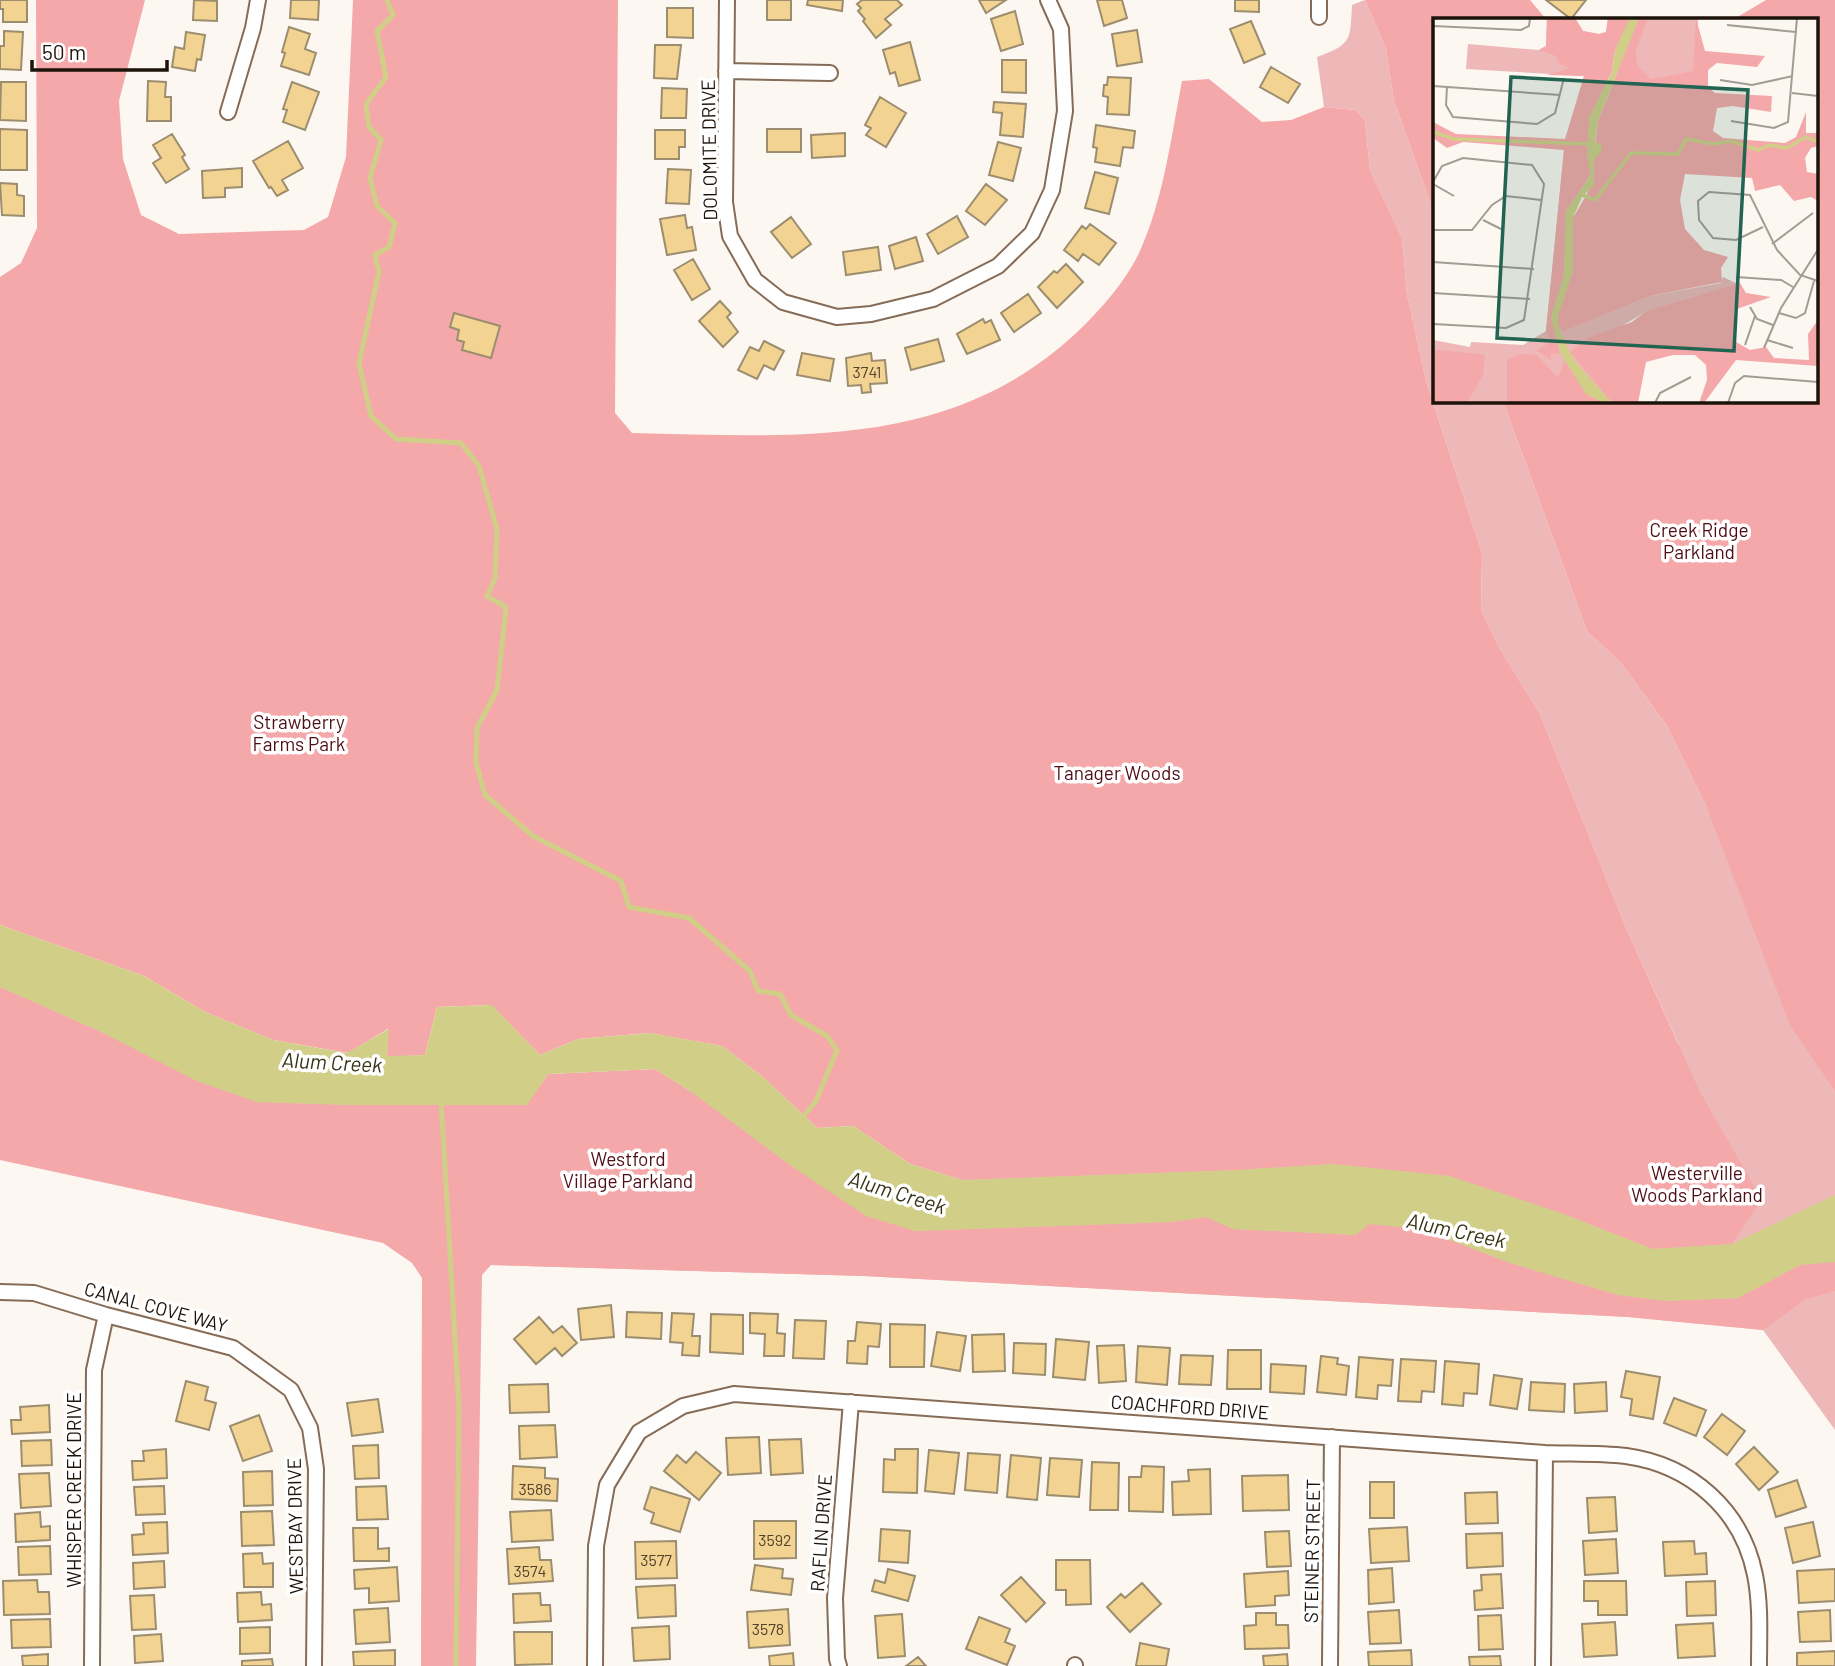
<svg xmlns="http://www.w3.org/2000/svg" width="1835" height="1666" viewBox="0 0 1835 1666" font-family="Barlow,sans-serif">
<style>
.green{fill:#eeb8b8}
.forest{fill:#f5a8a9}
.water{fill:#d1ce88}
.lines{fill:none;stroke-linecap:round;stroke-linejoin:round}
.stream{stroke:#d1ce88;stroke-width:5}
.building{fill:#f3d392;stroke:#9c8d6e;stroke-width:2}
.minor-casing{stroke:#866c56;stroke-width:18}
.minor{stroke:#fff;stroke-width:14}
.labels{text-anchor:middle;stroke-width:7;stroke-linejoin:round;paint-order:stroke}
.number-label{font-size:16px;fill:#52432c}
.street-label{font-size:19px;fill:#1c130a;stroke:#fff}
.park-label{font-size:19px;fill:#4f0d16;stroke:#fff}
.water-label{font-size:21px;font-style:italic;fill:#353415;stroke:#fff}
.inset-river{fill:none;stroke:#d1ce88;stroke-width:3.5}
.inset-road{fill:none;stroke:#a39c95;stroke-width:2}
.view{fill:#226351;fill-opacity:0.15;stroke:#226351;stroke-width:3.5}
.inset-edge{fill:none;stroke:#1c130a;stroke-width:3.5}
</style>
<rect width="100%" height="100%" fill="#fdf7f2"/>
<path class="green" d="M 1365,0 L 1386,49 L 1394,101 L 1434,213 L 1434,401 L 1503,401 L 1587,631 L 1622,664 L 1667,726 L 1707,808 L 1835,1052 L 1835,1430 L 1763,1330 L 1628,1317 L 864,1276 L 491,1265 L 0,987 L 962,1180 L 1679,1045 L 1627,930 L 1540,714 L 1500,649 L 1481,610 L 1482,553 L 1426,381 L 1407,294 L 1402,238 L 1370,170 L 1365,120 L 1355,110 L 1324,107 L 1317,57 C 1352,44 1350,41 1352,5 Z"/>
<path class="forest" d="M 36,0 L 145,0 L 119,101 L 123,159 L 141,215 L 179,234 L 304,230 L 328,217 L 346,157 L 353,0 L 618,0 L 615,413 L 632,433 C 790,436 949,451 1075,334 C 1099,312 1126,281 1140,251 C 1164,197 1171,138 1182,81 L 1209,79 L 1262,122 L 1291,120 L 1324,107 L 1355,110 L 1365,120 L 1370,170 L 1402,238 L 1407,294 L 1426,381 L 1482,553 L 1481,610 L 1500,649 L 1540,714 L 1627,930 L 1699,1090 L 1754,1186 L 1758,1205 L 1732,1244 L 1653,1249 L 1561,1213 L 1449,1176 L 1333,1164 L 1238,1170 L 962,1180 L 910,1164 L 853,1126 L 817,1128 L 764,1078 L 722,1046 L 649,1033 L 578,1039 L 540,1055 L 491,1005 L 437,1007 L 425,1055 L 387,1057 L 388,1029 L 348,1053 L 273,1040 L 205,1012 L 144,976 L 0,925 L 0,277 L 21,263 L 37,228 Z
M 1365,0 L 1530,0 L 1546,19 L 1434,19 L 1434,213 L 1394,101 L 1386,49 Z
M 1766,0 L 1835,0 L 1835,1091 L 1790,1025 L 1707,808 L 1667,726 L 1622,664 L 1587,631 L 1503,401 L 1816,401 L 1816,19 L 1724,19 L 1734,19 Z
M 0,987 L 257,1102 L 348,1105 L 526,1105 L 548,1074 L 655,1069 L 915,1231 L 1172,1222 L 1207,1217 L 1233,1229 L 1356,1235 L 1369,1224 L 1421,1229 L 1510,1263 L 1618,1295 L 1666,1301 L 1738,1298 L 1800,1265 L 1835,1262 L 1835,1291 L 1806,1299 L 1763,1330 L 1628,1317 L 864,1276 L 491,1265 L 482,1275 L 476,1666 L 421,1666 L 422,1278 L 412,1263 L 383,1243 L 0,1160 Z"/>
<path class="water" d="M 0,925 L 144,976 L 205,1012 L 273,1040 L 347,1053 L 389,1029 L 387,1056 L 425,1055 L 437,1007 L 492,1005 L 540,1055 L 578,1039 L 650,1033 L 722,1046 L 764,1078 L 817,1128 L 853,1126 L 910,1164 L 962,1180 L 1238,1170 L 1333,1164 L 1449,1176 L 1561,1213 L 1653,1249 L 1732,1244 L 1835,1195 L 1835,1262 L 1800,1265 L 1738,1298 L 1666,1301 L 1618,1295 L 1510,1263 L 1421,1229 L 1369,1224 L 1356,1235 L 1233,1229 L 1206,1217 L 1172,1222 L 915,1231 L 866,1216 L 790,1165 L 690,1091 L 655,1069 L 548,1074 L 527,1105 L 348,1105 L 257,1102 L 197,1081 L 97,1030 L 0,987 Z"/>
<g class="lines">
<path class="stream" d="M 387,0 L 393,15 L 377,31 L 386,77 L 366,104 L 369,127 L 381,140 L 370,178 L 377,206 L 395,223 L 389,247 L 375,255 L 379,272 L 359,363 L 371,416 L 396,439 L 461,443 L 479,466 L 497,529 L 495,579 L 487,596 L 506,607 L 497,690 L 477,728 L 476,762 L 485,795 L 533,836 L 621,881 L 629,907 L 689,918 L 750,971 L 758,991 L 780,994 L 791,1015 L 827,1036 L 837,1050 L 816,1101 L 801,1119
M 441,1099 L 459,1407 L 456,1666"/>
</g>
<path class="building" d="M 0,0 L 27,0 L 27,22 L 3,22 L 3,9 L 0,9 Z
M 194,0 L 217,1 L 217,21 L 193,20 Z
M 291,0 L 319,0 L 318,20 L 290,18 Z
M 767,0 L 791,0 L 791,20 L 767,20 Z
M 808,0 L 843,0 L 842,11 L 807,5 Z
M 862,0 L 897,0 L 902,5 L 885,19 L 891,25 L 876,38 L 863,21 L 865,19 L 858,11 L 861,8 L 857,4 Z
M 979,0 L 1006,0 L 986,13 Z
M 1097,0 L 1122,0 L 1127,18 L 1104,26 Z
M 1235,0 L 1259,0 L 1259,12 L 1235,11 Z
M 1546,0 L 1586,0 L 1571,19 Z
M 667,8 L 693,8 L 693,38 L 667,37 Z
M 1015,11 L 1023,44 L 1001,51 L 991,19 Z
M 1251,21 L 1265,54 L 1244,63 L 1230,29 Z
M 289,27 L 310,34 L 305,49 L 316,53 L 309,75 L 281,66 L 285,53 L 282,52 Z
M 1137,30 L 1142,62 L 1117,66 L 1112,34 Z
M 4,31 L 23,32 L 21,70 L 0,69 L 0,46 L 4,46 Z
M 186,32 L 205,35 L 201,60 L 197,59 L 195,71 L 172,67 L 175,47 L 184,49 Z
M 910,42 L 920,80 L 899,86 L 895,72 L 890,74 L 883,50 Z
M 655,45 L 681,45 L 677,79 L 654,78 Z
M 1002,60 L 1026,60 L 1026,93 L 1002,92 Z
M 1271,67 L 1300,84 L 1288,103 L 1260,87 Z
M 1108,77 L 1131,78 L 1129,115 L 1107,114 L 1108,97 L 1103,96 L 1104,85 L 1107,85 Z
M 148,81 L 166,82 L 165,97 L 171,97 L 171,121 L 147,121 Z
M 1,82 L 26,82 L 26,121 L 0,120 Z
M 292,82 L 319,92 L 305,130 L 283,122 L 287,110 L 283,109 Z
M 662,88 L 687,89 L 686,118 L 661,118 Z
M 880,97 L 906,113 L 886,147 L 866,135 L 871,128 L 865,125 Z
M 994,102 L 1026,104 L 1023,137 L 1000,135 L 1002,113 L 993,112 Z
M 1096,125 L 1135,131 L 1133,148 L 1123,147 L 1120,166 L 1095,162 L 1097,148 L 1093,147 Z
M 0,129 L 27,130 L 27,170 L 0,170 Z
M 767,129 L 801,129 L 801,152 L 767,152 Z
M 655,130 L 685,130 L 685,147 L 679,147 L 679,159 L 655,159 Z
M 845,133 L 845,156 L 812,158 L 811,135 Z
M 172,134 L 185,155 L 182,157 L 189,169 L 166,183 L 153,163 L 161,158 L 153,145 Z
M 288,141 L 303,168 L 282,180 L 288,190 L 277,196 L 271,187 L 269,188 L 253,161 Z
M 998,142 L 1021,148 L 1013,181 L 989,175 Z
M 242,168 L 242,187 L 225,188 L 225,197 L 203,198 L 202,171 Z
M 668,169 L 691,170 L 689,204 L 666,203 Z
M 1095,172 L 1118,178 L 1109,214 L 1085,208 Z
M 0,183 L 17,184 L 17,195 L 24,196 L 24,216 L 2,215 Z
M 986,184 L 1007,200 L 985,225 L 966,211 Z
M 685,215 L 687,228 L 692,227 L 696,250 L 667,255 L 660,219 Z
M 957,216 L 968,237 L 938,254 L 927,234 Z
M 791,217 L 811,244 L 792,258 L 771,232 Z
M 1090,224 L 1116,243 L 1099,265 L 1083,254 L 1078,261 L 1064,250 L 1082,226 L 1086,229 Z
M 916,237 L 923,261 L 895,269 L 889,246 Z
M 878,247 L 881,270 L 846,275 L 843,252 Z
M 693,259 L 710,289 L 692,300 L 674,270 Z
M 1066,264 L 1083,282 L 1057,308 L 1038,287 L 1054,271 L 1057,273 Z
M 1028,294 L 1041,313 L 1014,332 L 1001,313 Z
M 720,301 L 731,313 L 727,317 L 738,332 L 723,347 L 699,321 Z
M 454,313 L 500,326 L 491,358 L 462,350 L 464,342 L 457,340 L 459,330 L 450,327 Z
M 983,319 L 985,323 L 991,320 L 1000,340 L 967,354 L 957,334 Z
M 938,339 L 944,361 L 911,370 L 905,348 Z
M 764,341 L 784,351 L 774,370 L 764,365 L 757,379 L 738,370 L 750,347 L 759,351 Z
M 802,353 L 834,359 L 830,381 L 797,375 Z
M 871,353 L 872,361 L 885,360 L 887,383 L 870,384 L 871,392 L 862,393 L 861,385 L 848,386 L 846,358 Z
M 611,1305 L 614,1337 L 581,1340 L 578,1309 Z
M 627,1312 L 662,1313 L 661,1339 L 626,1337 Z
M 672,1313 L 694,1314 L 692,1336 L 700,1336 L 699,1356 L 682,1355 L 683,1343 L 670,1342 Z
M 750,1313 L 778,1314 L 777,1333 L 785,1334 L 784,1356 L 764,1356 L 765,1334 L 750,1333 Z
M 711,1314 L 743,1315 L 743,1354 L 710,1352 Z
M 539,1317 L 553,1333 L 562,1326 L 577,1343 L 562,1356 L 555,1348 L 536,1364 L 514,1339 Z
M 795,1320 L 826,1321 L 824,1359 L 793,1358 Z
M 857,1322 L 881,1324 L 879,1347 L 868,1346 L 867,1364 L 847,1363 L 848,1341 L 855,1341 Z
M 890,1324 L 925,1325 L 924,1367 L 890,1367 Z
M 937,1332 L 966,1336 L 960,1371 L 931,1366 Z
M 1004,1334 L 1005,1371 L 973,1372 L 972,1335 Z
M 1056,1339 L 1089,1342 L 1085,1380 L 1053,1377 Z
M 1014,1343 L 1046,1344 L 1045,1375 L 1013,1373 Z
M 1124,1345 L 1126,1381 L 1099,1383 L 1097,1346 Z
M 1138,1346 L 1170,1348 L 1167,1385 L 1136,1382 Z
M 1228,1350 L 1261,1350 L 1261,1389 L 1227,1389 Z
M 1181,1355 L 1213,1356 L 1211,1385 L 1179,1384 Z
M 1321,1356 L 1338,1358 L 1337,1364 L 1349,1366 L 1346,1395 L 1317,1392 Z
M 1359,1357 L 1393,1360 L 1391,1386 L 1378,1385 L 1377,1399 L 1356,1397 Z
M 1401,1359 L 1436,1361 L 1434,1392 L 1422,1391 L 1421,1402 L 1398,1401 Z
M 1445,1361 L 1479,1364 L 1477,1394 L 1464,1393 L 1463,1406 L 1442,1404 Z
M 1271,1364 L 1306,1366 L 1304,1394 L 1270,1392 Z
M 1626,1371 L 1660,1377 L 1653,1419 L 1630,1415 L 1632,1399 L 1621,1397 Z
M 1494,1375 L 1522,1379 L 1517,1409 L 1490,1405 Z
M 186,1381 L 208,1387 L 205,1400 L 216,1403 L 209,1430 L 176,1421 Z
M 1531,1382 L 1565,1384 L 1564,1412 L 1529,1410 Z
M 1606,1382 L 1607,1411 L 1575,1413 L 1574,1384 Z
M 548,1384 L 549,1412 L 510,1413 L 509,1385 Z
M 1674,1398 L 1706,1410 L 1696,1436 L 1664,1423 Z
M 378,1399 L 383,1432 L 352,1436 L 347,1403 Z
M 49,1405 L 50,1432 L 12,1434 L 11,1420 L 21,1420 L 20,1407 Z
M 1722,1414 L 1745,1431 L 1727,1455 L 1704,1437 Z
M 259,1415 L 272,1451 L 243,1461 L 230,1426 Z
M 555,1425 L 557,1457 L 520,1459 L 519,1426 Z
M 759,1437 L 761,1473 L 728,1475 L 726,1438 Z
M 801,1439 L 803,1473 L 771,1475 L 769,1440 Z
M 51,1440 L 52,1465 L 22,1466 L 21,1441 Z
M 378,1445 L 379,1478 L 355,1479 L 353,1446 Z
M 1754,1447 L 1778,1472 L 1759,1490 L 1736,1464 Z
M 166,1449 L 167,1478 L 133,1480 L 132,1461 L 144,1461 L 143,1451 Z
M 895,1449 L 918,1449 L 917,1493 L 883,1492 L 884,1459 L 895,1460 Z
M 929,1450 L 959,1453 L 954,1494 L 925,1491 Z
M 696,1452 L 721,1473 L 699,1500 L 664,1471 L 677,1455 L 686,1463 Z
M 968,1453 L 1000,1455 L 997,1493 L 965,1490 Z
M 1011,1455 L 1041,1458 L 1037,1500 L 1007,1497 Z
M 1050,1458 L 1082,1460 L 1079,1497 L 1047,1495 Z
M 1092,1462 L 1119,1463 L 1118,1510 L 1090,1510 Z
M 513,1466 L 545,1468 L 545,1478 L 558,1479 L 557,1501 L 512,1499 Z
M 1142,1466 L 1164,1467 L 1163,1512 L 1129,1511 L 1129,1477 L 1141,1477 Z
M 1210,1469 L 1211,1514 L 1173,1515 L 1172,1482 L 1189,1481 L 1188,1470 Z
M 272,1471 L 273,1505 L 244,1506 L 243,1472 Z
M 49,1473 L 51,1506 L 21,1508 L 19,1474 Z
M 1288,1475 L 1289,1510 L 1243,1511 L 1242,1476 Z
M 1797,1480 L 1806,1507 L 1776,1517 L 1768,1490 Z
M 1370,1482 L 1394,1482 L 1394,1518 L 1370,1518 Z
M 164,1486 L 165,1514 L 136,1515 L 134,1487 Z
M 386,1486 L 388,1519 L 357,1520 L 356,1487 Z
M 651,1487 L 690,1499 L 680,1532 L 651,1523 L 654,1513 L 644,1509 Z
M 1497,1492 L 1498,1523 L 1466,1524 L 1465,1493 Z
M 1615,1497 L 1617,1531 L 1589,1533 L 1587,1498 Z
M 551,1510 L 553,1540 L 512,1542 L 510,1512 Z
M 272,1511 L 274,1545 L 242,1546 L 241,1512 Z
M 40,1512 L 41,1527 L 50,1526 L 50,1540 L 16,1542 L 15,1514 Z
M 754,1521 L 796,1521 L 796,1558 L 754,1559 Z
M 167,1522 L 168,1553 L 133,1555 L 132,1535 L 144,1534 L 143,1523 Z
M 1813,1522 L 1820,1556 L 1793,1563 L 1785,1528 Z
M 1407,1527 L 1409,1561 L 1371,1563 L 1369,1529 Z
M 353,1528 L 378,1528 L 378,1549 L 389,1548 L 389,1561 L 354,1561 Z
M 881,1529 L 910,1531 L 908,1563 L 879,1561 Z
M 1289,1531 L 1291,1566 L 1267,1567 L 1265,1532 Z
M 1502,1533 L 1503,1566 L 1467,1568 L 1466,1534 Z
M 1616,1539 L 1618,1573 L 1585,1575 L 1583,1541 Z
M 676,1541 L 677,1578 L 636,1579 L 635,1542 Z
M 1694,1541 L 1695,1554 L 1706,1553 L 1707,1574 L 1665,1576 L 1663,1542 Z
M 50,1546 L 51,1574 L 19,1575 L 18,1547 Z
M 539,1547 L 540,1560 L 551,1560 L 553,1581 L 509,1584 L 507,1549 Z
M 262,1553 L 263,1564 L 273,1563 L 273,1587 L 244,1587 L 243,1554 Z
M 1056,1560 L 1090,1560 L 1091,1604 L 1066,1605 L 1066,1590 L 1056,1590 Z
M 164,1561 L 165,1587 L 134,1589 L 133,1563 Z
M 755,1565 L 783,1569 L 782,1578 L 793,1579 L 791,1595 L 751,1590 Z
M 397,1567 L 399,1601 L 369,1603 L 369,1588 L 355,1589 L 354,1570 Z
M 1392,1568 L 1394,1602 L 1369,1604 L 1368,1570 Z
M 888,1569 L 915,1576 L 908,1601 L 872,1591 L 875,1580 L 885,1583 Z
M 1835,1569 L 1835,1601 L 1799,1603 L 1797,1571 Z
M 1288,1571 L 1289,1595 L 1275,1596 L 1275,1605 L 1246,1607 L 1244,1574 Z
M 1501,1574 L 1503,1608 L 1475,1610 L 1474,1591 L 1482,1590 L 1481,1575 Z
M 1021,1577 L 1045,1603 L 1026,1622 L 1001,1595 Z
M 37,1580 L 38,1592 L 49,1592 L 50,1614 L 4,1615 L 3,1581 Z
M 1584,1581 L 1626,1581 L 1627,1615 L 1598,1615 L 1598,1601 L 1584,1601 Z
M 1715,1581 L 1716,1615 L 1687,1616 L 1686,1582 Z
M 1142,1583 L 1161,1604 L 1130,1632 L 1107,1607 L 1121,1594 L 1125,1598 Z
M 675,1585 L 676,1616 L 638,1618 L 636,1587 Z
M 261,1592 L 262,1605 L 271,1604 L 272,1620 L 238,1622 L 237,1593 Z
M 540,1593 L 541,1605 L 550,1605 L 551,1621 L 514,1623 L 513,1594 Z
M 154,1595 L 156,1629 L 132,1630 L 130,1596 Z
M 388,1608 L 390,1642 L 356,1644 L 354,1610 Z
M 788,1609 L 790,1645 L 749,1648 L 747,1612 Z
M 1399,1610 L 1401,1643 L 1370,1644 L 1368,1612 Z
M 1830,1610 L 1831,1641 L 1800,1642 L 1798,1612 Z
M 1256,1613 L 1276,1613 L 1276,1625 L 1288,1625 L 1289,1648 L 1245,1649 L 1244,1626 L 1256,1625 Z
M 902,1614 L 905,1656 L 878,1658 L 875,1616 Z
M 1501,1615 L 1503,1649 L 1479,1650 L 1478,1616 Z
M 979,1617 L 1010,1629 L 1005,1642 L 1015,1646 L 1007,1665 L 966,1649 Z
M 50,1619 L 51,1647 L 12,1648 L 11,1620 Z
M 1615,1622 L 1617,1655 L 1584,1657 L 1582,1624 Z
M 1713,1623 L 1715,1656 L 1678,1658 L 1676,1625 Z
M 669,1626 L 670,1659 L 634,1661 L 632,1628 Z
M 270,1627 L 270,1653 L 240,1654 L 240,1628 Z
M 514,1632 L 552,1632 L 552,1664 L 515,1665 Z
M 161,1634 L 163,1661 L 135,1663 L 134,1636 Z
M 1140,1643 L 1169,1649 L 1166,1666 L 1136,1666 Z
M 395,1650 L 395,1666 L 354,1666 L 353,1652 Z
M 1411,1650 L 1412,1666 L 1369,1666 L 1368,1652 Z
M 1835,1651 L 1835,1666 L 1797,1666 L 1797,1653 Z
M 793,1653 L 794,1666 L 770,1666 L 769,1656 Z
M 48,1654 L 48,1666 L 23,1666 L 22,1656 Z
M 1287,1654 L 1288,1666 L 1264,1666 L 1263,1656 Z
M 1500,1656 L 1501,1666 L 1470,1666 L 1469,1657 Z
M 918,1657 L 926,1666 L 906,1666 Z
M 272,1659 L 273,1666 L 242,1666 L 242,1661 Z"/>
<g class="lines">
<g class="minor-casing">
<path id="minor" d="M 727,0 L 725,202 L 730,236 L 755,280 L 783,302 L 837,317 L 871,314 L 933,299 L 998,266 L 1032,233 L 1052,190 L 1065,111 L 1061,29 L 1048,0
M 1319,0 L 1319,17
M 726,71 L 830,73
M 228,112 L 253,28 L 258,0
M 0,1292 L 34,1293 L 106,1315 L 233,1348 L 291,1390 L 310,1428 L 316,1469 L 314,1666
M 92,1666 L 94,1370 L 106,1315
M 595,1666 L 596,1546 L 607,1485 L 639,1432 L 683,1406 L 734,1394 L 1545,1453 C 1571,1454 1599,1453 1626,1456 C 1691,1465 1742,1510 1755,1575 C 1761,1605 1759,1636 1759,1666
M 839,1666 L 837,1659 L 835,1598 L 851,1402
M 1075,1666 L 1075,1665
M 1330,1666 L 1332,1437
M 1543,1666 L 1545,1453"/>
</g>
<use href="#minor" class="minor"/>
</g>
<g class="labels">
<g class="number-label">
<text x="867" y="378">3741</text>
<text x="535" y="1495">3586</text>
<text x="775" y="1546">3592</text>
<text x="656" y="1566">3577</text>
<text x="530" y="1577">3574</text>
<text x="768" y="1635">3578</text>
</g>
<g class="street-label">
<text transform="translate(709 150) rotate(-91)" y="7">DOLOMITE DRIVE</text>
<text transform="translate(156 1307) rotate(15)" y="7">CANAL COVE WAY</text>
<text transform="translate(1190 1407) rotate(4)" y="7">COACHFORD DRIVE</text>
<text transform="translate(74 1490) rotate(-90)" y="7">WHISPER CREEK DRIVE</text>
<text transform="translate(295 1526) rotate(-91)" y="7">WESTBAY DRIVE</text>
<text transform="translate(821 1533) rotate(-86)" y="7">RAFLIN DRIVE</text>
<text transform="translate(1312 1551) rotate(-89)" y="7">STEINER STREET</text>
</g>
<g class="park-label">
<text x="1699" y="537">Creek Ridge<tspan x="1699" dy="22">Parkland</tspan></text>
<text x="299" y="729">Strawberry<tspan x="299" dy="22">Farms Park</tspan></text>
<text x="1117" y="780">Tanager Woods</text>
<text x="628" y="1166">Westford<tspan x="628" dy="22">Village Parkland</tspan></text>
<text x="1697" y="1180">Westerville<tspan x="1697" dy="22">Woods Parkland</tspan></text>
</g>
<g class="water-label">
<text transform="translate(332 1063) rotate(3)" y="7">Alum Creek</text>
<text transform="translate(897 1193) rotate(17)" y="7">Alum Creek</text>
<text transform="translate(1456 1231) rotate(12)" y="7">Alum Creek</text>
</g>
</g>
<g transform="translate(1433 18)">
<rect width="385" height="385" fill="#fdf7f2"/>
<path d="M 114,0 L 142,0 L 150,13 L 166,16 L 173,14 L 175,0 L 197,0 L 182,32 L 140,200 L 154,303 L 217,278 L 288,265 L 290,259 L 305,266 L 214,293 L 187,309 L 175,385 L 0,385 L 17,334 L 0,331 L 0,322 L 37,329 L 38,324 L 90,327 L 113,313 L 131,132 L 151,58 L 33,51 L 35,26 L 106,32 L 113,28 ZM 200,0 L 265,0 L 263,70 L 161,133 Z" fill="#eeb8b8"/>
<path d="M 114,0 L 142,0 L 150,13 L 166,16 L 173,14 L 175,0 L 197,2 L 182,32 L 179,54 L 160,91 L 158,157 L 133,193 L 131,257 L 118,299 L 127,335 L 118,336 L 118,342 L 103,332 L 118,324 L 113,313 L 131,132 L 30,124 L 14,130 L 0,120 L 0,104 L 23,116 L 132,121 L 151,58 L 114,57 L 136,50 L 125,45 L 123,38 L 106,32 L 113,28 ZM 206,0 L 215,0 L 203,32 L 204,47 L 218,61 L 260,53 L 263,0 L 272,33 L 332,38 L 324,49 L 284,45 L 275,52 L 275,69 L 282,75 L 339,78 L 338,94 L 300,88 L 284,90 L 280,113 L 290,120 L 352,125 L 363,119 L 373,94 L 373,115 L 385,115 L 385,128 L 378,130 L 372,140 L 374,154 L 385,156 L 385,183 L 378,179 L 361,183 L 347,167 L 322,173 L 319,160 L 252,156 L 247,182 L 252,211 L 271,232 L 295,239 L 288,250 L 289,264 L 217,278 L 131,313 L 125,309 L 125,298 L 140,253 L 140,200 L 156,172 L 165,103 ZM 307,265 L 313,275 L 338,279 L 301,292 L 303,324 L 317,332 L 333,329 L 341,340 L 376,342 L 375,316 L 385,302 L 385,348 L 303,342 L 271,385 L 266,385 L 274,362 L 273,347 L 262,337 L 240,337 L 213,344 L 205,385 L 179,385 L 137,334 L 156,319 L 199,304 L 213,293 ZM 0,331 L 52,337 L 50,357 L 35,383 L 0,385 ZM 87,336 L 104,337 L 125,360 L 132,341 L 170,385 L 74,385 L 74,342 Z" fill="#f5a8a9"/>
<path d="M 197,0 L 206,0 L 165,103 L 162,124 L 169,126 L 168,134 L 161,141 L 161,167 L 149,179 L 140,200 L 140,253 L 125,298 L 125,309 L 141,342 L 179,385 L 170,385 L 153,376 L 127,335 L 118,299 L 131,258 L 133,193 L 158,157 L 154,138 L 156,100 L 179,54 L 182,32 Z" fill="#d1ce88"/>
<path class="inset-river" d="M 0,114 L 21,121 L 155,126M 149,177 L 162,182 L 198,135 L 245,136 L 253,121 L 281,126 L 298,123 L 325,132 L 336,127 L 354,130 L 373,119 L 385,124"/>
<path class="inset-road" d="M 294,7 L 363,14M 0,8 L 88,12 L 96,8 L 97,0M 287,62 L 319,67 L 360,58M 0,68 L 127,77M 14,69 L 13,87 L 20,99 L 104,106 L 122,95 L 131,60M 359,75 L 385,78M 298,103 L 341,110 L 355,104 L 364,0M 0,164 L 9,148 L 30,140 L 99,147 L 111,166 L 91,302 L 73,310 L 0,306M 0,166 L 21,178M 50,202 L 70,212M 330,209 L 303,222 L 280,220 L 266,202 L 265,183 L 276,174 L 317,177 L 344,232 L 367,257 L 385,263M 0,212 L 39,212 L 59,187 L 73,178 L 108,182M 339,226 L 380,195M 0,244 L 101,251M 303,259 L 348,262 L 360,269M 0,275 L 97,281M 317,289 L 324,301 L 340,307M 346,295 L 363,300 L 372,295 L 381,263M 334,322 L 360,330M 312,327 L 322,298M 331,330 L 348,290 L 384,233M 222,385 L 227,375 L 258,359M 295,385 L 302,365 L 311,358 L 385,364"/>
<path class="view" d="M 78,59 L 315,72 L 301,333 L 64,320 Z"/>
<rect width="385" height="385" class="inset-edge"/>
</g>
<path d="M32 60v10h135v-10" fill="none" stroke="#1c130a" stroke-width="3.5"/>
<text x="42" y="60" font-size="21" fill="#1c130a" stroke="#ffffff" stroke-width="5" paint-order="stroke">50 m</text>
</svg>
